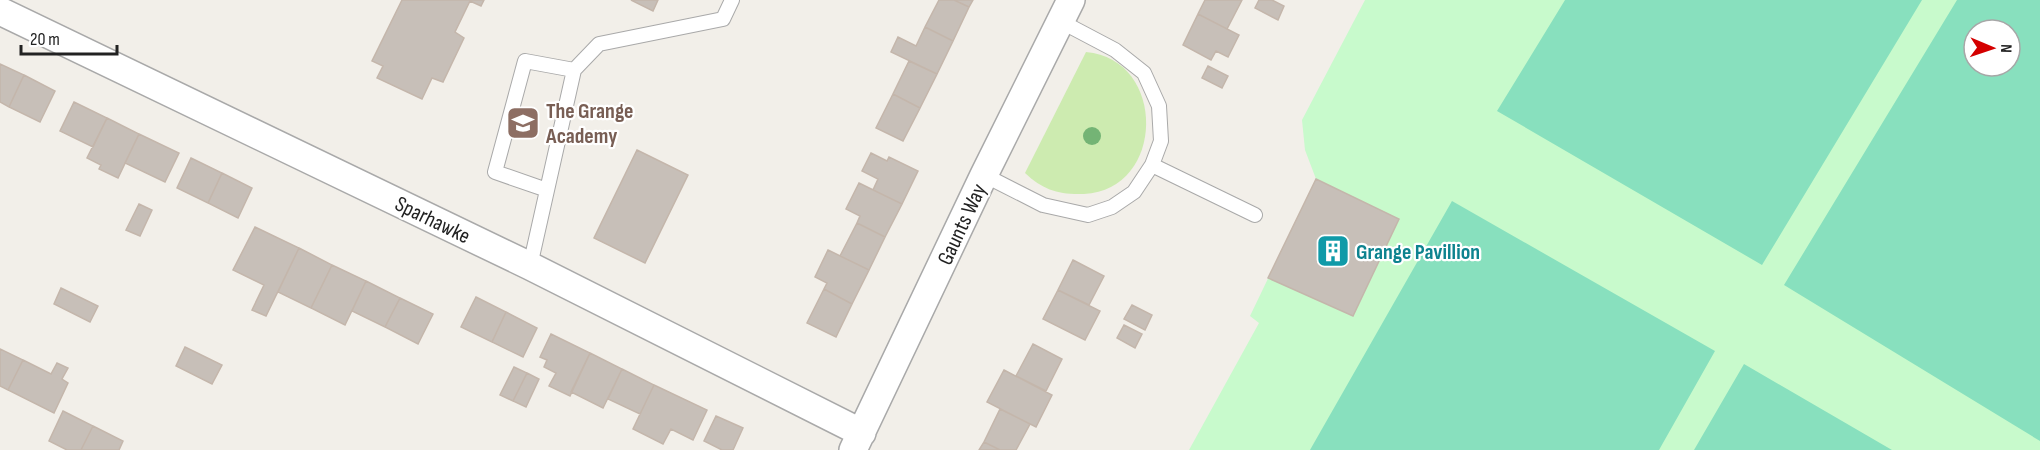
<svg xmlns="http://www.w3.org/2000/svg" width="2040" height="450" viewBox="0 0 2040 450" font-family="'Sofia Sans Condensed',sans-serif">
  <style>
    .grass { fill: #cdebb0 }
    .park { fill: #c8facc; fill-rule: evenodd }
    .pitch { fill: #88e0be; fill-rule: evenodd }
    .building { fill: #c7bfb8; stroke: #c4b6ab; stroke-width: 1.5 }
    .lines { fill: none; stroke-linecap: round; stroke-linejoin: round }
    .service-casing { stroke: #a9a9a9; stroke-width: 16 }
    .minor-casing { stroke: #a9a9a9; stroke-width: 30 }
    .service { stroke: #fff; stroke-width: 14 }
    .minor { stroke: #fff; stroke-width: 27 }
    .tree { fill: #74b475 }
    .labels { text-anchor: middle; stroke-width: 4.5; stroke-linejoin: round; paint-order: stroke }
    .education-label { font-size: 22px; font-weight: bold; fill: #785e54; stroke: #fff; text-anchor: start }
    .street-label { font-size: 22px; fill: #222; stroke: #fff }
    .culture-label { font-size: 22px; font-weight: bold; fill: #0d838f; stroke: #fff; text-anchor: start }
  </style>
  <rect width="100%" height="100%" fill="#f2efe9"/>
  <path class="grass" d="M1086 52C1167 59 1166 190 1084 194 1059 195 1043 190 1025 173Z"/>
  <path class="park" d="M1365 0H2040V450H1189L1259 323 1250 316 1316 179 1305 150 1302 120ZM1974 30H2010V66H1974Z"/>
  <path class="pitch" d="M1565 0H1922L1762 265 1497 111Z
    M1957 0H2040V441L1784 285ZM1974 30H2010V66H1974Z
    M1452 201 1715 351 1659 450H1310Z
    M1744 364 1892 450H1694Z"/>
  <path class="building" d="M402 0H484L481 6 470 1 455 32 464 38 443 82 432 78 422 99 377 78 383 66 372 61Z
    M631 0H658L653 11Z
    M939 0H954L969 7 953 41 925 27Z
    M954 0H973L969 7Z
    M1205 0H1242L1227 29 1198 14Z
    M1259 0H1272L1284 6 1278 20 1255 8Z
    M1198 14 1239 35 1228 57 1216 51 1211 60 1183 45Z
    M925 27 953 41 937 74 891 52 898 37 916 46Z
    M909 61 937 74 920 108 893 94Z
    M0 64 24 75 9 107 0 102Z
    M1208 66 1228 76 1222 88 1202 78Z
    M24 75 55 91 40 122 9 107Z
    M893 94 920 108 903 141 876 128Z
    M74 102 107 118 93 147 60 131Z
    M107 118 139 134 118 178 99 169 101 165 87 158Z
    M139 134 179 153 165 182 125 163Z
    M637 150 688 175 645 263 594 238Z
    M871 153 887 161 889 157 918 171 902 204 873 190 878 179 862 171Z
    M191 158 222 173 208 203 177 188Z
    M222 173 252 188 238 218 208 203Z
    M1316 179 1399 219 1353 316 1268 278Z
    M859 183 902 204 885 237 857 223 860 216 846 209Z
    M139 204 152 210 140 236 126 230Z
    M857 223 885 237 869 270 840 256Z
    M255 227 299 248 266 316 252 310 264 285 233 270Z
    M299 248 332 265 311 308 278 292Z
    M828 250 869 270 852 304 824 289 827 283 815 277Z
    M1073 260 1104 276 1089 305 1058 290Z
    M332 265 366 281 345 325 311 308Z
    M366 281 400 298 385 327 352 311Z
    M61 288 98 306 90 322 54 304Z
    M824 289 852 304 836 337 807 323Z
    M1058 290 1100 311 1085 340 1043 319Z
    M476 297 506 312 492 342 461 327Z
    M400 298 433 314 418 344 385 327Z
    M1132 305 1152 315 1145 330 1124 319Z
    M506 312 537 328 523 357 492 342Z
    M1124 325 1142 334 1135 348 1117 338Z
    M551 334 590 353 570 396 549 386 556 373 544 367 547 360 540 357Z
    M1033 344 1062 359 1046 391 1016 376Z
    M185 347 222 365 212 384 176 366Z
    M0 349 23 360 8 390 0 386Z
    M590 353 622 369 603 408 571 392Z
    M23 360 51 374 57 363 68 368 62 379 68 383 54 413 8 390Z
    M514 367 527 373 513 401 500 395Z
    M622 369 654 385 640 414 608 399Z
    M1004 370 1052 395 1036 427 987 402Z
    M527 373 539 379 526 407 513 401Z
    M654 385 707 410 693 440 671 429 663 444 633 429Z
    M1000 409 1030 424 1016 450H1000L984 442Z
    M63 411 93 426 81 450H67L49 441Z
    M716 416 743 428 733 450H722L704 441Z
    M93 426 123 441 119 450H81Z
    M984 442 1000 450H979Z"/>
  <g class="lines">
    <g class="service-casing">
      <path id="service" d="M574 70 599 44 723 19 732 0
        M1152 165 1255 215
        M984 175 1043 205 1088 215 1112 207 1134 192 1152 165 1161 141 1159 106 1144 73 1115 50 1060 21
        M530 266 574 70 525 61 495 172 547 190"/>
    </g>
    <g class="minor-casing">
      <path id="minor" d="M0 11 530 266 862 433
        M853 450 984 175 1071 0"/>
    </g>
    <use href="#service" class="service"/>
    <use href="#minor" class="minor"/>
  </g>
  <circle class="tree" cx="1092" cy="136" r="9"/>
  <defs>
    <g id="school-square" transform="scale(1.725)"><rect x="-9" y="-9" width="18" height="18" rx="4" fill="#8d6e63" stroke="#fff"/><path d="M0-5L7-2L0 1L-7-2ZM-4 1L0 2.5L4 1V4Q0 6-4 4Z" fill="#fff"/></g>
    <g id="building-square" transform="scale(1.725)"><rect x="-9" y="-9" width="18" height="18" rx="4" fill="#0f9aa8" stroke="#fff"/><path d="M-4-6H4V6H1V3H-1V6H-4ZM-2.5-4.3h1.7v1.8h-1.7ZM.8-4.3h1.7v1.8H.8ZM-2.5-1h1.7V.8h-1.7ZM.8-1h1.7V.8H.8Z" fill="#fff"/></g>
  </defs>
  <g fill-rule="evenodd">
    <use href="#school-square" x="523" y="123"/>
    <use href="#building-square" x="1333" y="251"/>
  </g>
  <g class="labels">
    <g class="education-label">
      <text x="546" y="118">The Grange<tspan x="546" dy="25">Academy</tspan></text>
    </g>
    <g class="street-label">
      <text transform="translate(433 219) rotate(26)" y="8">Sparhawke</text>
      <text transform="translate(961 224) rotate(-65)" y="8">Gaunts Way</text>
    </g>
    <g class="culture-label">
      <text x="1356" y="259">Grange Pavillion</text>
    </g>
  </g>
  <g transform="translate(1992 48) rotate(92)"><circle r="28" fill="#ffffff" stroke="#a7a7a7" stroke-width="1.5"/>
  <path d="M0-4.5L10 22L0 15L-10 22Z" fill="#d40000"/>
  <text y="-9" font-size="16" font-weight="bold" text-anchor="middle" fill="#222222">N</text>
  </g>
  <path d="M21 45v9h96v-9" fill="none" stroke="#222222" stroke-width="3"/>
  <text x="30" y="45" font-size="18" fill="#222222" stroke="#ffffff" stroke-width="4.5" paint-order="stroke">20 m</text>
</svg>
